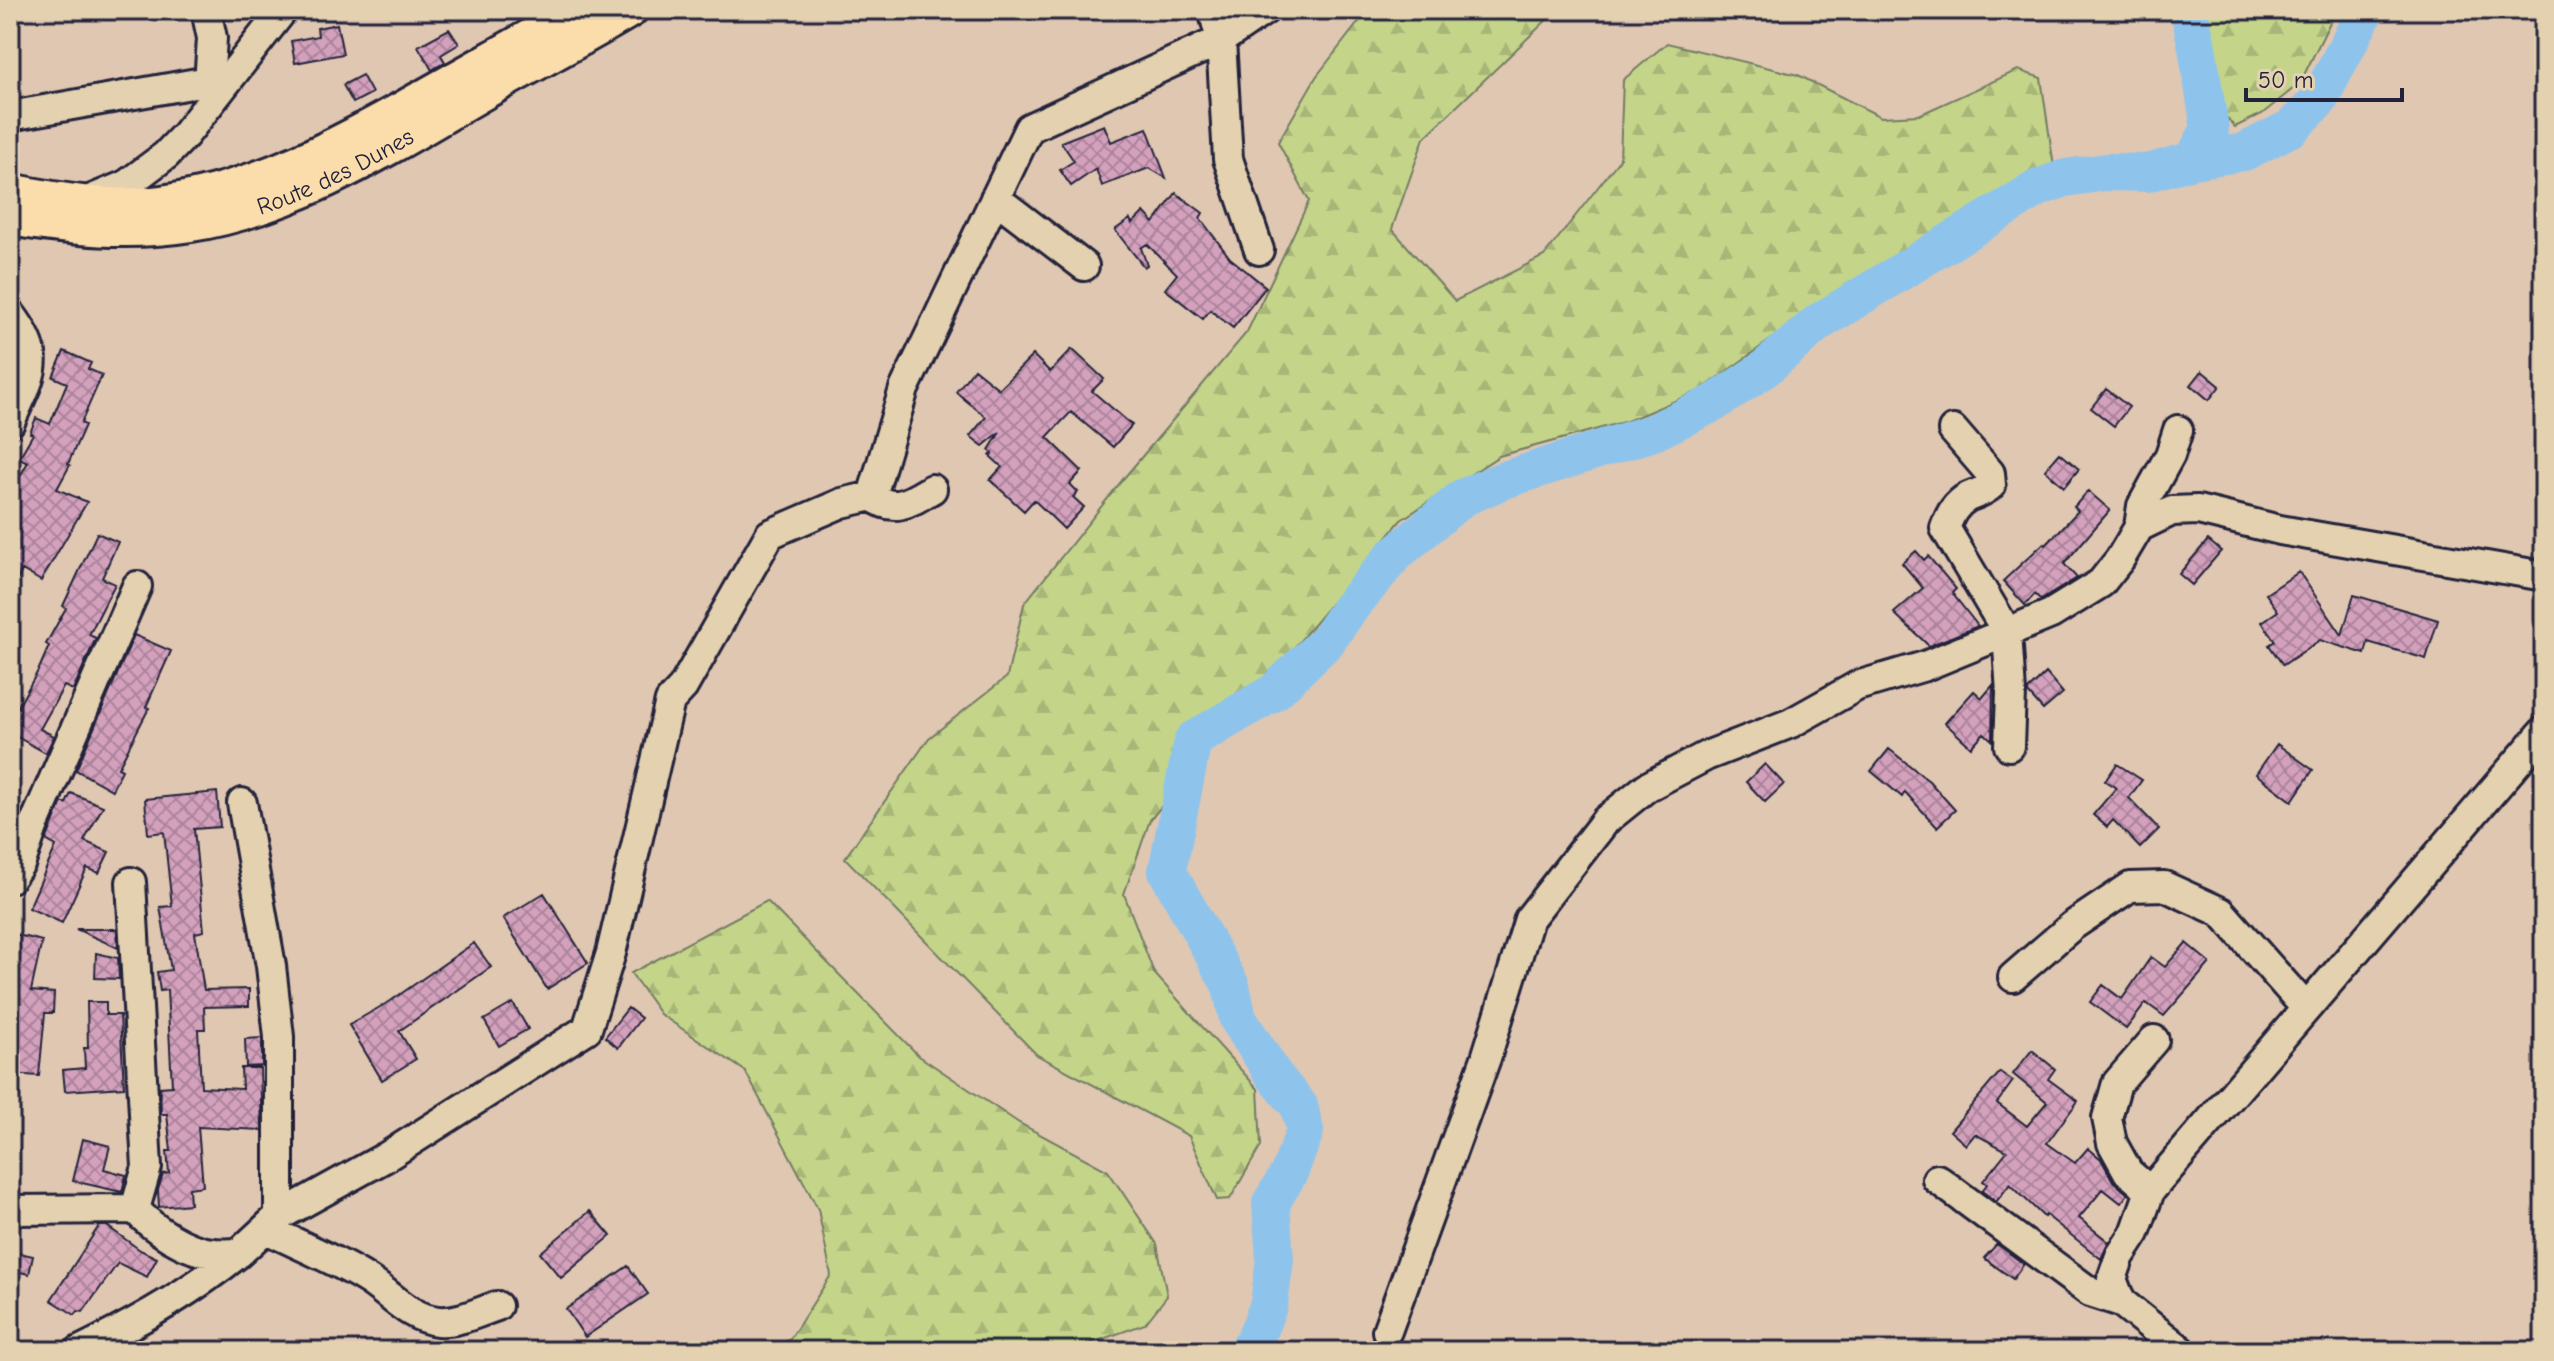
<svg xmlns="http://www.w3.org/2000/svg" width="2554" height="1361" viewBox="0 0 2554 1361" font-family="'Comic Neue',sans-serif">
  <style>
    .forest { fill: url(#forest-firs); stroke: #737c62; stroke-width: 2 }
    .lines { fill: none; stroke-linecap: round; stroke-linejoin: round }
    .river { stroke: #8ec4ec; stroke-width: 38 }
    .building { fill: url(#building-cross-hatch); stroke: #22223b; stroke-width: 2 }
    .minor-casing { stroke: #22223b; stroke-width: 34 }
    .major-casing { stroke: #22223b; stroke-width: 40 }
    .minor { stroke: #e3d1af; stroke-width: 28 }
    .major { stroke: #faddab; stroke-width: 34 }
    .labels { text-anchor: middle; stroke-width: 8; stroke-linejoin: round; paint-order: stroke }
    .street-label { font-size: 24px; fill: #22223b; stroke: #e3d1af }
  </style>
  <defs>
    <pattern id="forest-firs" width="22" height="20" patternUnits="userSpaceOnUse" patternTransform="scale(2)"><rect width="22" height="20" fill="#c4d58a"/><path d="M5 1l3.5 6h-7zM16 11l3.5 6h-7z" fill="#a8b778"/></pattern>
    <pattern id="building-cross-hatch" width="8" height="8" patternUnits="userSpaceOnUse" patternTransform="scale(2)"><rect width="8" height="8" fill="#d4a1bd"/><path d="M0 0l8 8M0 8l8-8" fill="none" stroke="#ac839b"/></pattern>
  </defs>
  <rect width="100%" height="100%" fill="#e0c7b2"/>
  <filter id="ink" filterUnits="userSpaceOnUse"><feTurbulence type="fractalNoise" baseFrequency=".0125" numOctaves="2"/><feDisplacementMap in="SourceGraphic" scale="16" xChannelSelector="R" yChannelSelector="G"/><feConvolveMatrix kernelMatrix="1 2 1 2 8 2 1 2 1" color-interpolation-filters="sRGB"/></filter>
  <g filter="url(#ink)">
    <path class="forest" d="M1368 10H1557L1424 138 1392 229 1455 301 1544 256 1620 159 1623 80 1667 43 1798 75 1881 117 1919 115 2018 70 2041 78 2054 167 1823 302 1701 390 1627 421 1499 456 1401 520 1150 820 1124 894 1154 973 1258 1089 1261 1146 1230 1199 1217 1200 1189 1136 1037 1055 845 858 929 738 1007 677 1024 604 1124 478 1247 332 1309 201 1278 142 1316 77Z
      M2196 10H2336L2300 83 2262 114 2235 127C2205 99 2203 48 2196 10Z
      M767 901 919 1056 1019 1123 1108 1171 1157 1244 1167 1296 1145 1324 1069 1351H769L790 1339 831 1275 818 1209 745 1071 660 1014 631 973Z"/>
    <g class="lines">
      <path class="river" d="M2193 160 2244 152 2291 128 2319 100 2366 10
        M1246 1351 1253 1344 1269 1304 1275 1259 1271 1203 1289 1173 1305 1131 1299 1106 1273 1074 1238 1019 1231 986 1167 871 1193 740 1274 692 1327 641 1349 609 1394 555 1462 498 1501 481 1654 432 1714 403 1763 370 1819 322 2038 188 2065 178 2107 172 2147 173 2193 160 2210 129 2197 47 2189 10"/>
    </g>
    <path class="building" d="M337 24 343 54 295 63 291 41 318 36 317 28Z
      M449 29 459 44 441 55 445 62 432 70 418 46Z
      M362 75 372 93 353 103 343 85Z
      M1104 125 1111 142 1147 128 1166 178 1149 168 1102 186 1096 169 1071 186 1060 170 1074 161 1061 142Z
      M1176 193 1203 213 1200 218 1230 258 1266 287 1233 328 1210 310 1203 319 1165 289 1177 274 1147 244 1141 248 1147 265 1144 267 1115 230 1130 219 1132 224 1144 212 1154 223Z
      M1072 349 1104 379 1092 391 1132 425 1113 447 1071 412 1047 437 1082 471 1070 484 1078 492 1073 497 1084 507 1064 529 1034 500 1024 511 990 480 1002 467 990 456 993 453 989 450 1000 432 983 446 970 436 986 417 956 392 974 369 999 389 1033 355 1050 372Z
      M64 351 91 363 88 369 102 375 81 423 85 425 68 464 70 465 57 489 87 502 41 581 22 570 10 596V494L28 462 19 458 33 434 30 433 36 418 50 424 67 383 53 377Z
      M2202 371 2220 386 2209 400 2191 385Z
      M2106 389 2129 407 2114 426 2091 408Z
      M2060 453 2079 469 2064 487 2045 470Z
      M2088 491 2110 510 2064 564 2077 578 2041 600 2035 594 2025 605 2003 581 2044 543 2046 545 2078 511 2074 507Z
      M97 533 118 542 102 578 115 584 89 635 96 638 73 690 64 686 40 729 54 736 46 753 10 733V721L39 669 49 646 46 644 66 608 63 606Z
      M2208 540 2221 551 2192 585 2179 574Z
      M1916 551 1924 560 1928 556 1956 589 1952 593 1978 626 1929 646 1894 613 1923 588 1902 563Z
      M2299 572 2342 635 2354 595 2438 620 2426 659 2368 642 2365 654 2320 640 2283 665 2269 645 2275 641 2262 622 2278 611 2266 594Z
      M134 635 171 651 146 707 149 708 118 768 122 770 112 790 76 770Z
      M2046 673 2063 693 2043 710 2028 693V690Z
      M1993 685 1992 740 1984 733 1971 747 1945 723 1974 691 1982 698Z
      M2277 744 2313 770 2292 801 2256 774Z
      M1889 749 1929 781 1955 810 1937 827 1905 792 1902 797 1871 771Z
      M1765 764 1784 784 1765 802 1746 782Z
      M2117 764 2142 780 2129 798 2159 829 2140 848 2113 820 2107 827 2093 815 2116 788 2105 781Z
      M217 792 220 827 194 829 204 931 195 933 204 990 249 989V1006L204 1007 205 1029H198L201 1087 242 1089 241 1068H260L262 1130 198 1127 203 1186 189 1188 190 1204 159 1207 158 1190 163 1174 169 1173 167 1151H171L167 1114H161L160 1087 172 1086 167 990 160 991 157 972 171 970 160 907 172 906 164 832 148 834 145 799Z
      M71 793 103 806 84 841 109 852 99 873 87 868 62 923 29 908 56 846 46 840 49 833 62 802 66 804Z
      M544 893 588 963 547 989 503 918Z
      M76 929H117L118 948Z
      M10 933 42 941 31 991 54 993 53 1013H45L39 1076 10 1074 15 1009H10Z
      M474 943 491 967 399 1031 416 1059 382 1080 349 1025 392 1000Z
      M2186 943 2210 963 2164 1016 2146 1003 2126 1029 2090 1002 2103 985 2122 999 2151 957 2165 967Z
      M96 953 118 958 119 979 95 978Z
      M87 1002H106V1015H120L124 1087 65 1091 63 1070 85 1068 84 1048H88Z
      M513 1003 528 1029 499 1046 484 1020Z
      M628 1008 641 1018 618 1048 605 1037Z
      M262 1038V1066L246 1067 245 1039Z
      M2032 1050 2055 1069 2048 1079 2078 1101 2047 1143 2075 1163 2088 1148 2101 1159 2113 1181 2128 1194 2121 1203 2103 1189 2079 1218 2109 1242 2101 1259 2046 1215 2044 1217 2010 1184 1996 1202 1982 1191 1987 1184 1983 1181 2007 1151 1975 1134 1966 1145 1950 1131 2000 1072 2013 1081 1997 1103 2027 1126 2047 1102 2013 1074Z
      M83 1139 110 1146 104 1169 126 1175 122 1192 73 1181Z
      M590 1211 611 1236 561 1278 540 1253Z
      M99 1226H107L140 1250 157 1258 147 1277 118 1263 83 1312 78 1311 75 1315 51 1300Z
      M1997 1244 2024 1264 2013 1279 1984 1258Z
      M10 1251 33 1256 29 1274 10 1270Z
      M628 1266 648 1294 585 1337 566 1309Z"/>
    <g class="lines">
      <g class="minor-casing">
        <path id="minor" d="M206 10 212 38 209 84
          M1213 10 1221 40 1228 159 1259 250
          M10 116 197 83 209 84 220 89
          M995 198 1084 266
          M83 203 126 185 166 155 185 135 283 10
          M10 313C46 360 31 373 10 422
          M1953 430 1990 473 1991 485C1984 492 1977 493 1968 497 1955 504 1950 515 1945 528L2007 632 2011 693 2009 746
          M872 496 904 389 1029 128 1221 40 1265 10
          M872 496C895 514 910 502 932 489
          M2139 527 2142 506 2170 455 2178 430
          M242 803 271 966 279 1037V1216
          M10 878 21 862 33 827 137 586
          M131 882 147 1167 135 1209
          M2013 977 2072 926 2130 887 2164 886 2221 912 2306 1008
          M1937 1179 2090 1292 2121 1302
          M2150 1191 2128 1172 2112 1143 2107 1118 2117 1083 2154 1040
          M10 1210 135 1209C153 1229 186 1251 213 1253 222 1254 231 1253 239 1253L279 1216 386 1157 587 1029 611 953 670 701 683 687 770 534 842 503 872 496
          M266 1229C299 1245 334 1259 365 1278 389 1292 408 1318 438 1321 457 1323 479 1312 497 1306
          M1387 1331 1486 1058 1529 919 1606 820 1647 787 1706 756 1791 723 1857 686 1925 666 2051 614 2101 583 2120 559 2139 527 2172 511 2198 510 2280 530 2544 576
          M79 1351C135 1324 191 1292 239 1253
          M2182 1351 2121 1302 2112 1279 2120 1256 2135 1233 2150 1191 2544 731"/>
      </g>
      <g class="major-casing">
        <g id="major">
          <path d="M10 191C60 201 110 210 161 203 257 190 341 144 424 97 475 68 526 40 577 10"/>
          <path id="s1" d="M10 218C71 228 129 234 191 224 297 207 391 146 482 93 531 65 582 39 630 10"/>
        </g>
      </g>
      <use href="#minor" class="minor"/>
      <use href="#major" class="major"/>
    </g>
  </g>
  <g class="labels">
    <g class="street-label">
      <text dy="8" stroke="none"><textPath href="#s1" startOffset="336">Route des Dunes</textPath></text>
    </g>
  </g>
  <rect width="2554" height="1361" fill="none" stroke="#e3d1af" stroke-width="40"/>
  <rect x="20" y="20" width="2514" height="1321" fill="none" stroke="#22223b" stroke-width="3" filter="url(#ink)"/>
  <path d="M2246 88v12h156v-12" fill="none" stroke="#22223b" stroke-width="4"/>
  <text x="2258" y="88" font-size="24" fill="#22223b" stroke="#e3d1af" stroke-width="6" paint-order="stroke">50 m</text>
</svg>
